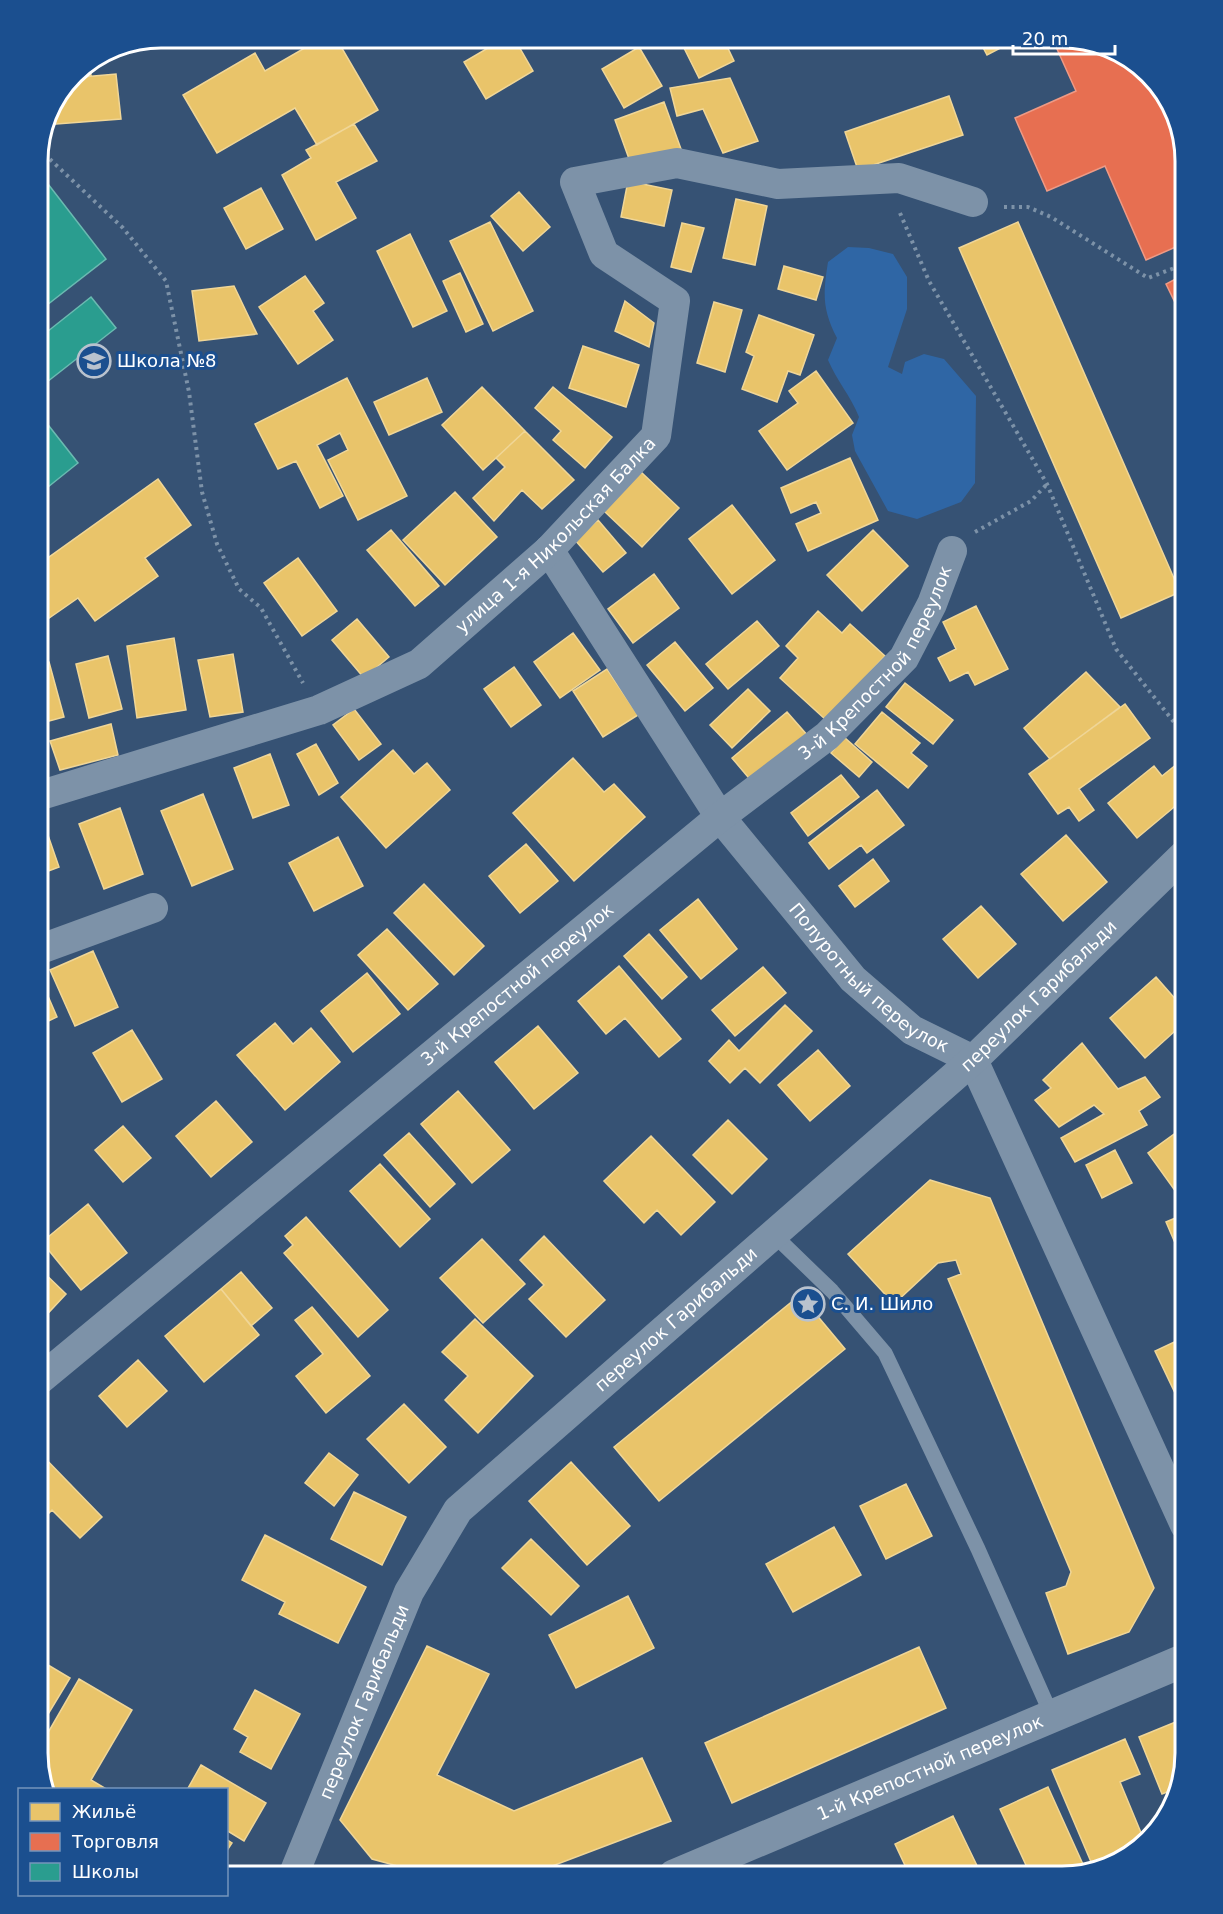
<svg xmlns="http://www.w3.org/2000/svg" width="1223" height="1914" viewBox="0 0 1223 1914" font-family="'DejaVu Sans',sans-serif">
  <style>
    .green { fill: #2f66a5 }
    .homes { fill: #e9c46a; stroke: #f0d697; stroke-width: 1.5 }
    .shops { fill: #e76f51; stroke: #ee9a85; stroke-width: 1.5 }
    .schools { fill: #2a9d8f; stroke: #6abab1; stroke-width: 1.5 }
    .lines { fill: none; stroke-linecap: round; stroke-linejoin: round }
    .path { stroke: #7d92a8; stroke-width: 4; stroke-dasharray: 3 4.5; stroke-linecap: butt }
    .service { stroke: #7d92a8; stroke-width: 15 }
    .minor { stroke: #7d92a8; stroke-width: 30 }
    .tertiary { stroke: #7d92a8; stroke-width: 33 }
    .labels { text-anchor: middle; stroke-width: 6; stroke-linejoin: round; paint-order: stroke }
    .poi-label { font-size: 18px; fill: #fff; stroke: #1b4f8f; text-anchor: start }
    .street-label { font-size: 18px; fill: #fff; stroke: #1b4f8f }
    .rim { fill: none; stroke: #fff; stroke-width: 3 }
  </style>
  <rect width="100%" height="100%" fill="#365274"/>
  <path class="green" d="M848 247 869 248 893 254 907 277V309L888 367 902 374 905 362 924 354 944 359 976 396 975 483 961 502 917 519 888 511 855 451 852 435 859 417C850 395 837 381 828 360L837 338C822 309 823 294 828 262Z"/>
  <path class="homes" d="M322 38H336L378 110 317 145 295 108 217 153 183 95 255 53 265 71Z
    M505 38H514L533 71 486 99 464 62Z
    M679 38H723L734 61 699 78Z
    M978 38H1020L987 55Z
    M639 47 662 86 624 108 602 69Z
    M90 63 91 76 71 78 74 73Z
    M116 74 121 119 44 125 47 113 71 78Z
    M730 78 758 141 723 153 703 109 677 116 670 88Z
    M949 96 963 135 858 170 845 132Z
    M664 102 681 149 632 167 615 120Z
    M354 124 377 161 336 182 356 218 316 240 282 175 311 158 306 150Z
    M628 181 672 190 664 226 621 217Z
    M261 188 283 229 246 249 224 208Z
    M519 192 550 227 523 251 491 216Z
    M736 199 767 206 755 265 723 258Z
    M490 222 533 311 493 331 450 241Z
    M1018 222 1180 592 1121 618 959 248Z
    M682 223 704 228 691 272 671 267Z
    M410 234 447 311 413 327 377 251Z
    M784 266 823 277 816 300 778 289Z
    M460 273 483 324 466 332 443 281Z
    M305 276 324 303 313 311 333 340 298 364 259 307Z
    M234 286 257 334 199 341 192 291Z
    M625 301 654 323 649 347 615 331Z
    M714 302 742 310 725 372 697 363Z
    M759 315 814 335 800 375 788 371 777 402 742 389 754 356 746 352Z
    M583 346 639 365 626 407 569 388Z
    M816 371 853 423 787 470 759 431 798 403 789 391Z
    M347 378 407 496 358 520 328 460 348 450 340 433 317 445 343 496 320 508 296 461 278 469 255 424Z
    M427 378 442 412 389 435 374 402Z
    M482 387 525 431 483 470 442 425Z
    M553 387 612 437 585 468 553 440 561 431 535 408Z
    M525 431 574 480 542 509 522 490 494 521 473 498 505 467 496 458Z
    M850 458 878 520 808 551 796 524 821 513 816 502 791 513 781 488Z
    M641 472 679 508 642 547 604 511Z
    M158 479 191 525 145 558 158 576 95 621 78 598 42 623 38 617V565Z
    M455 492 497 537 445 585 403 540Z
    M732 505 775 560 732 594 689 539Z
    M598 520 626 553 603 572 575 540Z
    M391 530 439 586 415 606 367 550Z
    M873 530 908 566 862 611 827 575Z
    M298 558 337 611 302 636 264 583Z
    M654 574 679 608 633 643 608 609Z
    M976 606 1008 669 975 685 968 672 950 681 938 658 956 649 943 622Z
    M818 611 842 633 850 624 885 656 826 720 780 678 798 658 786 646Z
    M357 619 389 657 364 678 332 640Z
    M757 621 779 646 728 689 706 664Z
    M573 633 600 670 560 698 534 662Z
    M174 638 186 710 137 718 127 646Z
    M675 642 713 688 685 711 647 665Z
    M233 654 243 712 210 717 198 660Z
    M108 656 122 709 89 718 76 664Z
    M49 662 64 717 38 724V664Z
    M514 667 541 705 511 727 484 689Z
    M607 669 638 715 603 737 573 691Z
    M1086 672 1120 707 1050 759 1024 728Z
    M905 683 953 720 933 744 886 707Z
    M748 689 770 711 732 748 710 725Z
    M1125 704 1150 738 1079 789 1094 810 1079 821 1069 807 1058 814 1029 774Z
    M354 709 381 744 359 760 333 725Z
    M787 712 808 736 753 783 732 758Z
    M882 712 920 743 911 753 927 766 908 788 855 744Z
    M111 724 118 755 60 770 50 741Z
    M844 737 872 762 859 777 831 753Z
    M316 744 338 783 319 795 297 754Z
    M393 750 414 774 427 763 450 790 386 848 341 797Z
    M270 754 289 805 253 818 234 768Z
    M573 758 604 792 614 784 645 817 574 881 513 813Z
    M1177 764 1185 774V798L1137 838 1108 803 1154 766 1162 776Z
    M841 775 859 797 808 836 791 813Z
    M877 790 904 825 867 853 861 845 829 869 809 843Z
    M203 794 233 869 192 886 161 811Z
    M120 808 143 874 104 889 79 824Z
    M41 815 59 867 38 875V817Z
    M1066 835 1107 882 1063 921 1021 874Z
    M338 837 363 886 314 911 289 863Z
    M526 844 558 881 520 913 489 876Z
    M873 859 889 881 855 907 839 886Z
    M424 884 484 946 454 975 394 913Z
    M698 899 737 949 701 979 660 930Z
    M981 906 1016 944 978 978 943 939Z
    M387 929 438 984 408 1010 358 955Z
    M649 934 687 977 662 999 624 956Z
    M93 951 118 1007 75 1026 50 970Z
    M619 966 681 1039 659 1057 625 1018 606 1034 578 1001Z
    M763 967 786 993 735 1036 712 1010Z
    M367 973 400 1014 353 1052 321 1011Z
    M1156 977 1185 1010V1022L1145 1058 1110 1018Z
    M41 980 57 1017 38 1026V982Z
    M785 1005 812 1031 760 1083 745 1068 730 1083 709 1061 729 1040 739 1051Z
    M275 1023 293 1044 311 1028 340 1062 285 1110 237 1055Z
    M538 1026 578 1073 534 1109 495 1062Z
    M132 1030 162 1079 122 1102 93 1053Z
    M1082 1043 1118 1089 1145 1077 1160 1097 1139 1111 1147 1125 1075 1162 1061 1138 1104 1114 1094 1105 1059 1127 1035 1100 1051 1088 1043 1080Z
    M818 1050 850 1086 810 1121 778 1085Z
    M458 1091 510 1150 472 1183 421 1124Z
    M216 1101 252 1142 211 1177 176 1136Z
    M728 1120 767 1159 732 1194 693 1155Z
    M123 1126 151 1158 123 1182 95 1150Z
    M1184 1127 1185 1186 1176 1192 1148 1153Z
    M409 1133 455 1184 430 1207 384 1155Z
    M651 1136 715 1202 681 1235 657 1210 644 1223 604 1181Z
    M1115 1150 1132 1183 1102 1198 1086 1165Z
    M380 1164 430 1219 400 1247 350 1191Z
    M930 1180 990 1198 1154 1588 1129 1632 1068 1654 1046 1593 1066 1586 1071 1572 948 1279 961 1274 956 1260 938 1263 894 1304 848 1254Z
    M88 1204 127 1253 81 1290 42 1242Z
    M1185 1214V1266L1166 1222Z
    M306 1217 388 1310 358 1337 284 1253 293 1245 285 1236Z
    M544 1236 605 1300 566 1337 529 1299 544 1285 520 1260Z
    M482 1239 525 1284 483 1323 440 1278Z
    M38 1267 66 1294 38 1324Z
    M241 1272 272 1308 251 1326 221 1289Z
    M221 1289 259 1335 204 1382 165 1336Z
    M800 1295 845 1349 659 1501 614 1447Z
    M312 1307 370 1376 326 1413 296 1376 323 1354 295 1320Z
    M475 1319 533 1376 478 1433 445 1400 468 1376 442 1352Z
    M1185 1337V1414L1155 1351Z
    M138 1360 167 1391 127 1427 99 1396Z
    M404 1404 446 1447 409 1483 367 1439Z
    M38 1451 102 1517 80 1538 52 1510 41 1521 38 1517Z
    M329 1453 358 1475 334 1506 305 1483Z
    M571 1462 630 1526 587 1565 529 1501Z
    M906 1484 932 1536 886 1559 860 1506Z
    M354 1492 406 1517 382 1565 331 1539Z
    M834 1527 861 1575 793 1612 766 1564Z
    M265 1535 366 1587 338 1643 279 1614 285 1602 242 1580Z
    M531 1539 579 1586 551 1615 502 1568Z
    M628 1596 654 1648 576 1688 549 1635Z
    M427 1646 489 1674 437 1775 514 1811 642 1758 671 1821 547 1868 423 1873 372 1859 340 1820Z
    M919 1647 946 1708 732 1803 705 1743Z
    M38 1659 70 1678 47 1716 38 1710Z
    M79 1679 132 1710 91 1780 108 1790H46L38 1750Z
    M255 1690 300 1714 271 1769 240 1752 248 1737 234 1729Z
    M1185 1718V1754L1175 1789 1162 1794 1139 1737Z
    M1125 1739 1140 1774 1120 1782 1144 1840 1117 1864 1094 1869 1052 1770Z
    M201 1765 266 1803 244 1841 226 1830V1790H187Z
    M1048 1787 1086 1871 1062 1876H1031L1000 1809Z
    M953 1816 982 1876H910L895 1844Z
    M226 1839 232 1843 226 1852Z
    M1028 1870 1031 1876H1015Z"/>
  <path class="shops" d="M1052 38H1071L1131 58 1150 80 1185 161V243L1146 260 1105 166 1047 191 1015 118 1076 91Z
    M1185 274V323L1166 284Z"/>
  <path class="schools" d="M38 171 106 259 38 312Z
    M91 297 116 328 38 389V339Z
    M38 412 78 463 38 495Z"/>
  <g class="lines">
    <path class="path" d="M39 149 123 228 166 281 189 392 202 492 217 544 239 589 261 608 303 683
      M1004 207H1028L1051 217 1148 278 1185 264
      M900 213 929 281 1047 484 1116 649 1185 736
      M975 532 1031 501 1047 484"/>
    <path class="service" d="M774 1235 832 1291 885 1353 978 1549 1052 1716"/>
    <g class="minor">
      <path id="s1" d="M549 550 720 817 853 979 912 1030 973 1060 1185 1525"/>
      <path id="s2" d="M38 796 319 710 419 664 549 550 656 436 675 301 604 254 575 182 677 163 778 184 899 178 973 202"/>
      <path d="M38 950 153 908"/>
      <path id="s3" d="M38 1381 720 817 827 736 904 658 932 604 952 551"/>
      <path id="s4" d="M293 1876 409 1592 458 1510 973 1060 1185 854"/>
    </g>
    <path class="tertiary" id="s5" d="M674 1876 1185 1660"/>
  </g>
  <defs>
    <g id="school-ring" transform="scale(1.725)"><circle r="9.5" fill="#1b4f8f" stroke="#b9c2ce" stroke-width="1.5"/><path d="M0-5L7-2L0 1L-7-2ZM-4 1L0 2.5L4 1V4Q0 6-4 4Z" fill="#b9c2ce"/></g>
    <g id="sight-ring" transform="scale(1.725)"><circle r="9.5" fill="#1b4f8f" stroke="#b9c2ce" stroke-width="1.5"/><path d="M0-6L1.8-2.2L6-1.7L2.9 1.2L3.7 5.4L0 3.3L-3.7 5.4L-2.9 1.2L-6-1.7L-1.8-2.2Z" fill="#b9c2ce"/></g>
  </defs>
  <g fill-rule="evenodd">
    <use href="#school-ring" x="94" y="361"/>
    <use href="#sight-ring" x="808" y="1304"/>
  </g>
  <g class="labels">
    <g class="poi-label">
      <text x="117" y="367">Школа №8</text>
      <text x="831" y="1310">С. И. Шило</text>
    </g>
    <g class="street-label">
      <text dy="6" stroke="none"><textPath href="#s2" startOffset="592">улица 1-я Никольская Балка</textPath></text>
      <text dy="6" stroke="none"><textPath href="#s3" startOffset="1108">3-й Крепостной переулок</textPath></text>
      <text dy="6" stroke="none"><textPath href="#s1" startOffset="538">Полуротный переулок</textPath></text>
      <text dy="6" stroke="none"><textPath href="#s3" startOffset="622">3-й Крепостной переулок</textPath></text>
      <text dy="6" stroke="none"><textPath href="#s4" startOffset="1178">переулок Гарибальди</textPath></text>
      <text dy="6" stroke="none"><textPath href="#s4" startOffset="692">переулок Гарибальди</textPath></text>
      <text dy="6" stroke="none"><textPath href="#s4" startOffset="188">переулок Гарибальди</textPath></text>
      <text dy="6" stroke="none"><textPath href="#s5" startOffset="278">1-й Крепостной переулок</textPath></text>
    </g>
  </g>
  <path d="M0 0H1223V1914H0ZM161 48H1062A113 113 0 0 1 1175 161V1753A113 113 0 0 1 1062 1866H161A113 113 0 0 1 48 1753V161A113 113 0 0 1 161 48Z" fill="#1b4f8f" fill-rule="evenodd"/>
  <path class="rim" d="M161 48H1062A113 113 0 0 1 1175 161V1753A113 113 0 0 1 1062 1866H161A113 113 0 0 1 48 1753V161A113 113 0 0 1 161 48Z"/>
  <rect x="18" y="1788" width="210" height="108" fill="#1b4f8f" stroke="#7695bc" stroke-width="1.5"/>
  <rect x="30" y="1803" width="30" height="18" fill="#e9c46a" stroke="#7695bc" stroke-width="1.5"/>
  <text x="72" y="1818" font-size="18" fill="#ffffff">Жильё</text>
  <rect x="30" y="1833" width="30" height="18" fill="#e76f51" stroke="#7695bc" stroke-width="1.5"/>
  <text x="72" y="1848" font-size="18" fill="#ffffff">Торговля</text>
  <rect x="30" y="1863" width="30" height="18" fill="#2a9d8f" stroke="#7695bc" stroke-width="1.5"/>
  <text x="72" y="1878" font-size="18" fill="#ffffff">Школы</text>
  <path d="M1013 45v9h102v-9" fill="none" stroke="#ffffff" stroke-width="3"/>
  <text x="1022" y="45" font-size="18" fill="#ffffff" stroke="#1b4f8f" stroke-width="4.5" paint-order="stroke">20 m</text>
</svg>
